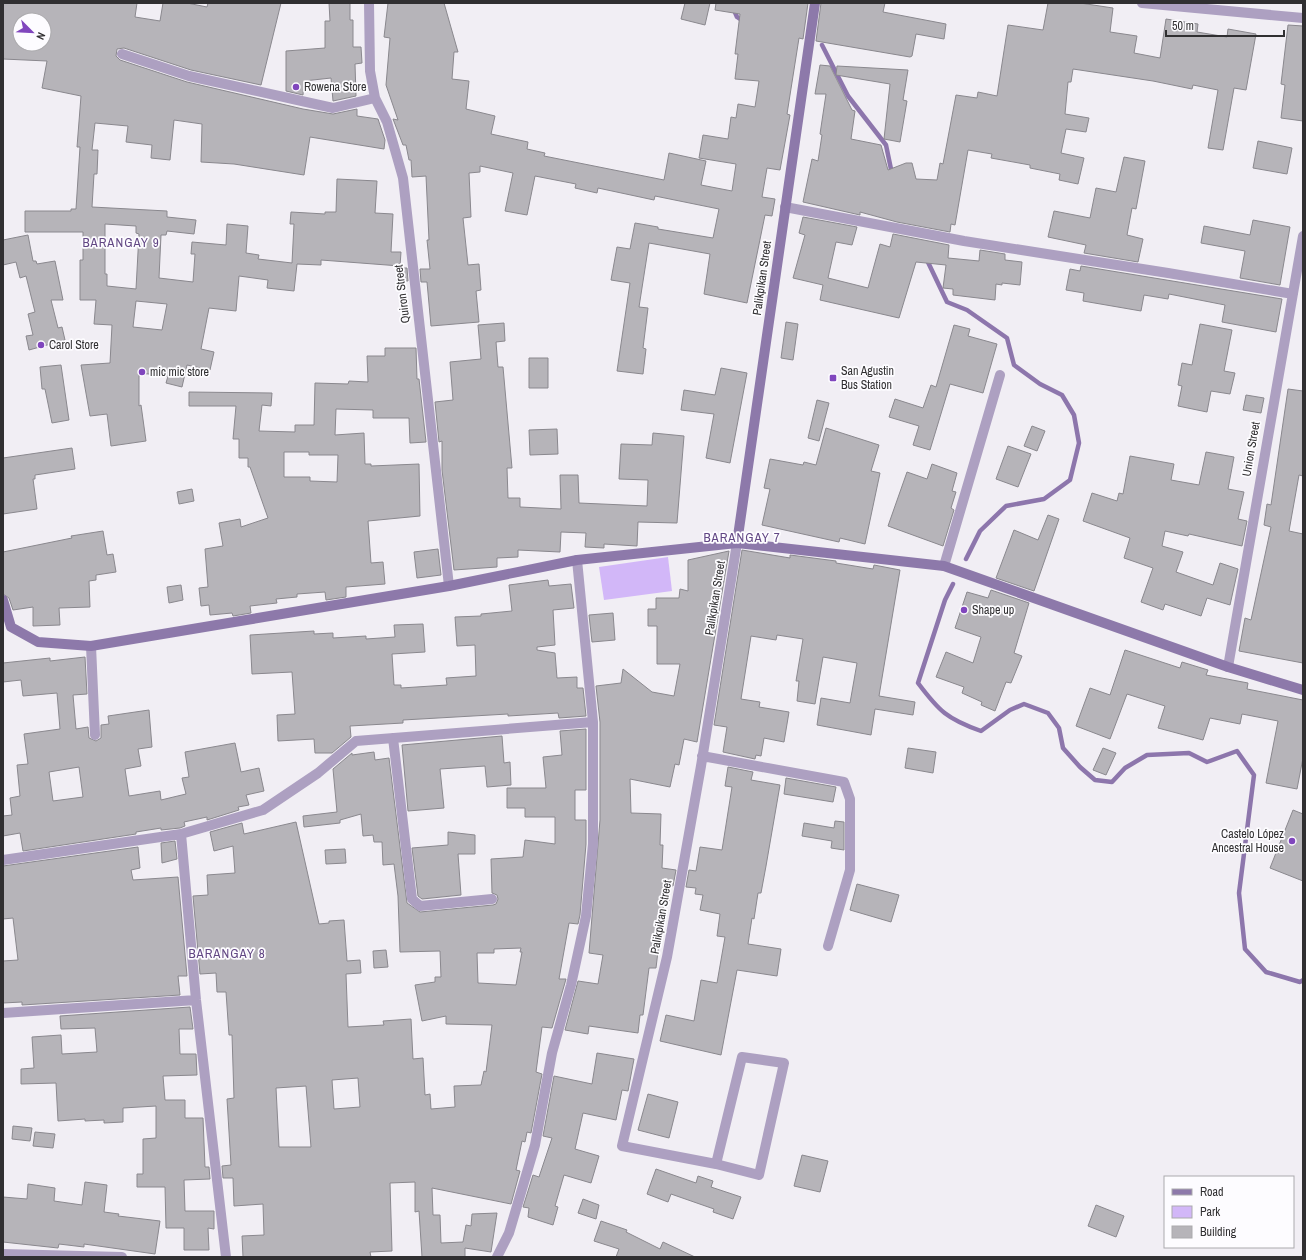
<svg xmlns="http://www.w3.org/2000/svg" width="1306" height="1260" viewBox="0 0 1306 1260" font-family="'Archivo Narrow',sans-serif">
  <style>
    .green { fill: #d2b7f8 }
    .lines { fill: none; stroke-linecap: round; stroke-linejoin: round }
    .stream { stroke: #8d76ac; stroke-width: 4.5 }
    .building { fill: #b6b4b9; stroke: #8a888e; fill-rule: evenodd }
    .street { stroke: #ada0c1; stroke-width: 10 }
    .secondary { stroke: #8d79aa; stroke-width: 10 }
    .poi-dot { fill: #8046bd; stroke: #fdfcff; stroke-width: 1.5 }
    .labels { text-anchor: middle; stroke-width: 3.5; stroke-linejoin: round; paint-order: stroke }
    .poi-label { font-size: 12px; fill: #302f31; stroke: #fdfcff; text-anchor: start }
    .street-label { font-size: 12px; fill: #302f31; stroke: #fdfcff }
    .neighbourhood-label { font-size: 13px; letter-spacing: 1px; fill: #624784; stroke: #fdfcff }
  </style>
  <rect width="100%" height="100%" fill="#f1eef4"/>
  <path class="green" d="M668 557 672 591 604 600 599 567Z"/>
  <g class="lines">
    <path class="stream" d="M731 3 737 17 743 21
      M822 45 848 96 886 145 892 174
      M926 258 947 302 967 310 1007 338 1014 365 1040 384 1062 395 1074 415 1079 443 1070 480 1044 499 1006 506 980 531 966 559
      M953 584 945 600 918 683C939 711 947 719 981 731L1010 710 1024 704 1048 713 1059 728 1063 748 1080 767 1095 780 1112 782 1125 768 1147 755 1189 753 1207 762 1237 751 1254 775 1239 893 1245 949 1266 972 1300 982 1303 980"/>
  </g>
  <path class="building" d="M3 3H137L135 17 160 21 163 3H187L207 7 208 3H281L261 85 191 70 124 48 117 49 116 56 120 60 187 82 303 109 333 114 357 109V116L378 119 385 140 384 149 310 137 304 175 234 164 201 162 202 124 174 120 170 160 151 158 152 145 126 142 128 126 95 123 92 150H98L97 174H94L92 207 167 211V217L196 220 194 234 167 231 166 235H161L159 278 193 282 195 254H191L192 242 226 245 227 224 248 226 246 253 259 255 258 259 292 263 294 224H290L291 212 325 214V212H336L337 179 377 181 375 213 393 214 391 252H401L400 266 321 260V265L297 264 294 291 267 288 268 280 239 276 236 311 209 308 201 349 214 352 210 370 187 365 182 387 166 383 168 376 139 373V406L141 405 146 441 111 446 107 414 90 416 81 365 110 363 112 325 94 324 96 300H80V260H83V232H25V211H71V209H76L80 147H77L81 96 42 88 47 61 3 59ZM20 20H44V44H20ZM105 224 136 226V233L139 234 136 289 107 286V274H105ZM136 301 167 304 162 330 133 327Z
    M329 3H350V20H353V47H361L362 63 355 64 356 96 333 101 331 78 304 81 303 95 286 91V51L325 48V21H330Z
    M388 3H444L458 52H454L452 79 469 81 466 109 495 116 491 134 528 142 527 149 545 153 544 156 664 180 669 153 706 161 701 185 732 191 736 164 699 158 703 135 728 139 731 117 736 118 738 104 755 107 759 81 735 79 738 54H735L740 14 715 10 716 3H808L803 39 799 38 787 114 790 115 780 170 767 168 762 197 775 199 772 216 765 215 747 303 704 294 710 254 649 243 639 307 648 308 643 348 646 349 643 374 617 371 630 283 611 280 617 247 630 249 635 223 658 227V229L713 238 719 209 655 196 654 200 598 188 597 193 575 188 576 184 535 176 527 215 505 211 513 173 480 166V172L469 173 471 217 463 218 468 265 479 264 481 290 476 291 479 322 431 326 427 282H421L420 269H430L427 240H429L426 176 412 177 411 160H409L406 145H403L393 119 398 120 386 85 390 38 384 37Z
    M685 3H710L705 25 681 19Z
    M821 3H885L883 12 946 24 944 39 916 34 912 56 910 57 816 41Z
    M1048 3H1080L1113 8 1110 32 1137 36 1134 53 1160 58 1166 19 1198 24 1197 32 1227 37 1228 29 1256 34 1246 90 1234 88 1223 150 1208 148 1218 90 1193 85 1192 89 1153 81 1073 69 1071 82H1068L1065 114 1089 118 1086 132 1066 129 1061 153 1084 158 1078 184 1059 180 1060 174 1030 168V165L991 158 992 154 968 150 955 225 951 224 950 232 897 222 860 212V215L803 202 812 159 818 161 822 135 820 134 826 94H815L820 65 830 66 852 110 855 111 851 139 881 145 888 170 906 163H912L916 179 937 180 940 163 943 164 956 95 977 98 978 92 997 96 1008 25 1043 30Z
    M1288 25 1303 26V121L1281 118 1285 85 1281 84Z
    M837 66 908 70 903 100 907 101 900 142 884 139 890 84 836 75Z
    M1258 141 1292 148 1287 174 1253 168Z
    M1124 157 1145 161 1136 209 1132 208 1127 235 1143 239 1138 262 1084 253 1086 245 1048 237 1054 211 1090 218 1096 188 1116 192Z
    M803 217 857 227 852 245 836 242 828 278 868 288 880 244 890 247 893 234 949 245 948 258 979 261 980 250 1005 254V260L1022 262 1020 285 1002 283V285L996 284 995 300 953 295V289L943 288 946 265 916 262 899 318 820 300 823 285 793 278 805 235 799 233Z
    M1253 220 1290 227 1280 285 1240 278 1245 251 1201 243 1204 226 1250 235Z
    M28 235 33 261H36L37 264 55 261 63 300H51L58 328 62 327 65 340 29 350 26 336 33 335 28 314 35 312 26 276 20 278 16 262 3 265V240Z
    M1081 266 1282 299 1276 332 1222 322 1225 305 1169 294 1168 299 1144 295 1141 311 1083 301 1084 293 1066 290 1070 269 1080 271Z
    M398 268H407L408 281H397Z
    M786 322 798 324 793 360 781 358Z
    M504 323 505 341 496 342 498 367H503L512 468H507L508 498H520V507L561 509 560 475H578L579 503 647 506 648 480 619 479 621 444 652 445 653 433 684 436 677 523 638 522 637 546 604 544V548L585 547 586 533 561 532 560 552 518 550V557L497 558V567L454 570 442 470V441L439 442 435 402 453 400 450 362 481 359 478 325Z
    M1200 324 1232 330 1224 371 1235 373 1230 394 1211 391 1207 412 1178 406 1182 386 1178 385 1182 363 1192 365Z
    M954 325 970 329 968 336 997 344 983 393 950 384 930 450 913 445 919 426 889 417 895 399 923 408 931 385 936 387Z
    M385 348H416L417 379H419L426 442 410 443 409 418H373V410L336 409 335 435 364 433 365 464H371V466L419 464 420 516 368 521 371 563 383 562 385 584 346 587V597L326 600 325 592 297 594V597L276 599 277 603 250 606 251 613 233 616 232 613 210 615 209 605 201 606 199 588 208 587 205 549 223 546 219 523 240 519 241 527 268 518 250 467H248V458H239V439H233L236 406H189V392L272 393 271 406 262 405 259 431 295 432V425H314L315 383 348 384 349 381 368 382 367 356H385ZM284 452H309V455H338L337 482 310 481V477H284Z
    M529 358H548V388H529Z
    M61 365 69 420 52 423 45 389H42L40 367Z
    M721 368 747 373 730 463 706 458 714 414 681 410 684 390 715 395Z
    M1288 389 1303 391V476L1299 475 1289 531 1303 534V663L1239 651 1245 618 1251 620 1271 527 1264 525 1267 504 1271 505Z
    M1246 395 1264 398 1261 413 1243 410Z
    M817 400 829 403 819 441 808 438Z
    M1032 426 1045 431 1037 451 1024 446Z
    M826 428 879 445 871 471 880 473 865 544 840 538 839 542 762 525 770 489 764 488 770 459 803 465 804 462 816 465Z
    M557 429 558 454 530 455 529 430Z
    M1008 446 1031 454 1018 487 996 479Z
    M72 448 75 469 35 475V479H33L37 509 3 514V458Z
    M1206 452 1234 457 1228 489 1244 492 1238 519 1247 521 1242 546 1189 534 1188 536 1165 531 1162 546 1183 552 1176 572 1213 585 1220 563 1238 569 1230 605 1207 598 1201 616 1165 604 1163 610 1141 602 1153 568 1124 558 1130 538 1083 521 1092 493 1117 501 1119 493 1123 494 1130 456 1174 464 1171 480 1199 485Z
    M932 464 957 473 952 491 956 492 951 508 954 510 943 546 888 526 907 472 927 479Z
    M192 489 194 501 179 504 177 492Z
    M1048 515 1059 519 1034 591 996 578 1014 530 1038 540Z
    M103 531 107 555 113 554 116 572 96 575V580L89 581 90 607 59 608 60 625 33 626V607L13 610 9 598 3 594V552L72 538 71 536Z
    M438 549 441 575 417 578 414 552Z
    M742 550 790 558V555L836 561V563L873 569 874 565 900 570 879 696 915 702 913 715 875 709 871 735 817 725 821 698 850 703 857 663 823 657 815 704 797 701 799 681H796L803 639 777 635 776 640 751 636 741 699 760 702 759 707 789 712 784 742 764 738 761 756 756 755 755 759 723 752 727 727 714 725Z
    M729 551 697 742 684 739 679 765 675 764 670 787 630 779 631 813 661 814 660 845H663L662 868 676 870 673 886H670L669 901H664L656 968H649L643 1015H640L638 1033 589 1026 588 1034 565 1030 578 981 598 984 603 955 589 953 600 820V722L596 686 621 683 623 669 652 692 674 696 680 664H657V626H648V609H656V598H679L680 589 688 591V560Z
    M548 580 549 586 571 584 574 608 553 610 555 645 537 647V650L555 653 557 678 577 677V688H583L586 716 559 718 558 713 508 716V714L403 720V723L350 726 351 737 332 753H315L314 739 278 741 277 715 295 714 292 672 252 674 250 635 314 631V634L333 633V638L366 636V639L395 637 394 625 423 624 425 652 392 654 394 685H401V688L447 685 446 678 476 676 475 645 457 646 455 617 481 616V614L512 611 509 585Z
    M181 585 183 600 169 603 167 587Z
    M991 590 1029 603 1014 653 1022 656 1011 683 1006 682 995 711 981 705 982 702 962 693 964 687 936 677 946 652 973 663 981 637 955 628 967 592 988 598Z
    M613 613 615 640 592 642 589 615Z
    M1125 650 1180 668 1182 662 1208 670 1206 675 1248 683 1247 689 1303 700V758L1297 789 1266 783 1278 721 1242 714 1240 724 1210 718 1203 740 1158 728 1165 706 1127 694 1110 739 1076 726 1090 688 1110 695Z
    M85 657 87 694 73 695 76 729 88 727 89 738 96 741 101 738V725L109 724 108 716 149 710 152 747 138 749 141 766 125 769 129 796 160 791 161 800 186 794 182 778 189 777 185 752 235 743 241 772 259 768 264 791 246 795 249 805 238 807 239 810 207 820V817L184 822 185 826 180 828 161 830V828L136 832V834L23 851 20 833 3 836V816L12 815 10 798 20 796 17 765 28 764 24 734 60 729 57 693 23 696 21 680 3 682V663L50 658V661ZM79 767 83 797 53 801 49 772Z
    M586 729V790H575V820H586V844L580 915 578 924 569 923 559 979H566L552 1028 542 1027 536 1072 542 1074 531 1133 527 1132 525 1142 522 1141 516 1170 520 1171 511 1204 432 1188 433 1215H440L441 1243 463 1242 466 1225 471 1226 472 1214 497 1213 491 1252 465 1248V1257H422L419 1211 415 1212V1182L390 1183 392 1251 370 1252 371 1257H243L242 1236 264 1235 263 1204 234 1206 233 1178H223L222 1166 231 1165 227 1099 234 1098 232 1035H229L226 992H217L216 973 200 974 193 896 208 895 207 875 235 873 233 846 214 851 210 832 242 823 244 834 296 822 319 924 329 923V921L344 920 347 961 360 960 361 973 346 974 348 1027 384 1025 383 1021 411 1019 413 1059 423 1058 425 1095 430 1094 431 1109 455 1107 454 1086 481 1085 484 1071 486 1072 492 1025 446 1024V1016L422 1021 415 985 435 982V977H441L440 951 400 952 398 896 394 864 383 865 382 842H374L373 835 363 836 361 814 340 820V823L304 827 303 816 337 812 333 769 352 753V755L374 752 375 760 389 758 407 903 420 912 493 905 496 904 498 899 497 895 492 893 491 859 523 857 525 840 555 844V817H525V808H507V788H546L543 757 562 755 560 731ZM521 948 520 952H522L516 985 478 983 477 953H494V949ZM358 1078 360 1107 334 1109 332 1080ZM306 1086 311 1147H279L276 1088Z
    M502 736 504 763 510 762 511 785 487 787 485 766 440 769 444 808 408 811 402 745Z
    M908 748 936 752 933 773 905 768Z
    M1103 748 1116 753 1106 775 1093 770Z
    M728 767 753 772 751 780 780 785 766 866 761 893H758L754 919 752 918 748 944 781 949 777 976 737 970 721 1055 660 1041 666 1015 694 1021 701 980 717 983 725 937 717 936 720 914 700 910 703 895 695 894 696 888 686 887 689 870 696 871 700 847 722 850 732 787 725 786Z
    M786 778 836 787 833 802 784 794Z
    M1293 810 1303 814V881L1270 868Z
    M835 821 844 822V850L831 848 832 841 802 836 804 823 834 828Z
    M448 832 475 835V854H458L461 895 422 899 418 896 412 848 448 845Z
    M175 841 177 859 162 863 161 843Z
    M138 847 140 868 131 870 133 880 178 877 187 976H178L180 995 22 1005V1002L3 1003V961L18 960 13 918 3 919V866Z
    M345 849 346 863 326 864 325 850Z
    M857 884 899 895 891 922 850 910Z
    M386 950 388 967 374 968 373 951Z
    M190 1007 193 1029H179L180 1054H196L197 1075 163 1076 165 1100H185V1118H203L205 1167H209L210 1179 184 1180 185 1211H214V1229L208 1228 209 1250H184V1228H166L165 1187H137V1174H143V1139L156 1138V1106L123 1108V1122L104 1123V1120L85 1121V1119L58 1121 56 1083 21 1084V1069L34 1068 32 1037 61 1035 62 1054 97 1052 95 1028 61 1029 60 1016Z
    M597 1053 634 1059 628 1091 622 1090 616 1120 583 1113 575 1149 599 1156 591 1183 564 1175 555 1206 558 1207 553 1225 528 1217 529 1208 523 1207 533 1175 539 1177 552 1138 543 1136 554 1076 592 1084Z
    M648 1094 678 1102 669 1138 638 1130Z
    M13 1126 32 1128 30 1141 12 1139Z
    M35 1132 55 1134 53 1148 33 1146Z
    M802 1155 828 1161 820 1192 794 1186Z
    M656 1169 696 1183 698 1176 713 1181 711 1187 741 1197 733 1219 713 1212 714 1209 671 1194 668 1202 647 1194Z
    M85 1182 107 1185 104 1212 119 1214 118 1216 160 1221 155 1254 84 1244V1247L59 1244 58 1248 3 1242V1197L27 1199 28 1184 55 1188 54 1201 82 1205Z
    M583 1199 599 1205 596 1219 578 1213Z
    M1096 1205 1124 1216 1116 1237 1088 1226Z
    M601 1221 627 1230 626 1232 660 1249 663 1242 695 1257H616L619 1249 594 1241Z"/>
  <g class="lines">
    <path class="street" d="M369 3 370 71 375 98 387 122 403 178 449 586
      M1142 3 1303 18
      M122 54 189 76 333 108 375 98
      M785 207 964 241 1168 273 1293 294
      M944 566 1000 375
      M91 646 95 735
      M1228 667 1303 236
      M393 738 412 899 420 906 492 899
      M702 756 844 782 850 799V870L828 946
      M181 834 196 1000 226 1257
      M3 860 181 834 263 810 318 773 356 741 593 722 577 560
      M3 1013 196 1000
      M716 1164 742 1057 784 1063 759 1175 716 1164 622 1146 667 957 701 766 737 543
      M3 1254 122 1257
      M497 1257 509 1233 535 1145 552 1053 571 985 586 916 593 844V722"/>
    <path class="secondary" d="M737 543 815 3
      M3 600 11 627 38 642 91 646 449 586 577 560 737 543 944 566 1228 667 1303 690"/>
  </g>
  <g class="poi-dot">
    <circle cx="296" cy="87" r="4"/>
    <circle cx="41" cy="345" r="4"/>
    <circle cx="142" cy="372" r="4"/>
    <rect x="829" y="374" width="8" height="8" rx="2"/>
    <circle cx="964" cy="610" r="4"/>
    <circle cx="1292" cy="841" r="4"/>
  </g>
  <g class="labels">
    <g class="poi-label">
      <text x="304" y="91">Rowena Store</text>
      <text x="49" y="349">Carol Store</text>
      <text x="841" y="375">San Agustin<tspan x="841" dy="14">Bus Station</tspan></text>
      <text x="150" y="376">mic mic store</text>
      <text x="972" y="614">Shape up</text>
      <text x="1284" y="838" text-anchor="end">Castelo López<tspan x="1284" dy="14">Ancestral House</tspan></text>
    </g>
    <g class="street-label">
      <text transform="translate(762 278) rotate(-82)" y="4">Palikpikan Street</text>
      <text transform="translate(402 294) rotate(-97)" y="4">Quiron Street</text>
      <text transform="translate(1251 449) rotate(-80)" y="4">Union Street</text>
      <text transform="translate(715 598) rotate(-81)" y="4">Palikpikan Street</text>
      <text transform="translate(661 917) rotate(-80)" y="4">Palikpikan Street</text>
    </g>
    <g class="neighbourhood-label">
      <text x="121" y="247">BARANGAY 9</text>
      <text x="742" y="542">BARANGAY 7</text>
      <text x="227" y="958">BARANGAY 8</text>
    </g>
  </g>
  <rect width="1306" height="1260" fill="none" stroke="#302f31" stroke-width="8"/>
  <rect x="1164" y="1176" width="130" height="72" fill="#fdfcff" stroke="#abaaad"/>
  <rect x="1172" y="1189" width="20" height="6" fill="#8d79aa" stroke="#abaaad"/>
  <text x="1200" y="1196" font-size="12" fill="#302f31">Road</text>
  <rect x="1172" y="1206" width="20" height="12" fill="#d2b7f8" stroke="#abaaad"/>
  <text x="1200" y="1216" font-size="12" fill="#302f31">Park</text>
  <rect x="1172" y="1226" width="20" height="12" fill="#b6b4b9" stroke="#abaaad"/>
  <text x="1200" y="1236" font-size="12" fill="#302f31">Building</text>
  <g transform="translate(32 32) rotate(114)"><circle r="19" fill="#fdfcff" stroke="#abaaad"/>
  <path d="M0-3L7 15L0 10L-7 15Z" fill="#8046bd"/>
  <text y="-6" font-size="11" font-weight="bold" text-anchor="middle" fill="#302f31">N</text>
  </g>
  <path d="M1166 30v6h118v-6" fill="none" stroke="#302f31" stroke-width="2"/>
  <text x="1172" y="30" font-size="12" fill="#302f31" stroke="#fdfcff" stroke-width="3" paint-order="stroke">50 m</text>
</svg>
